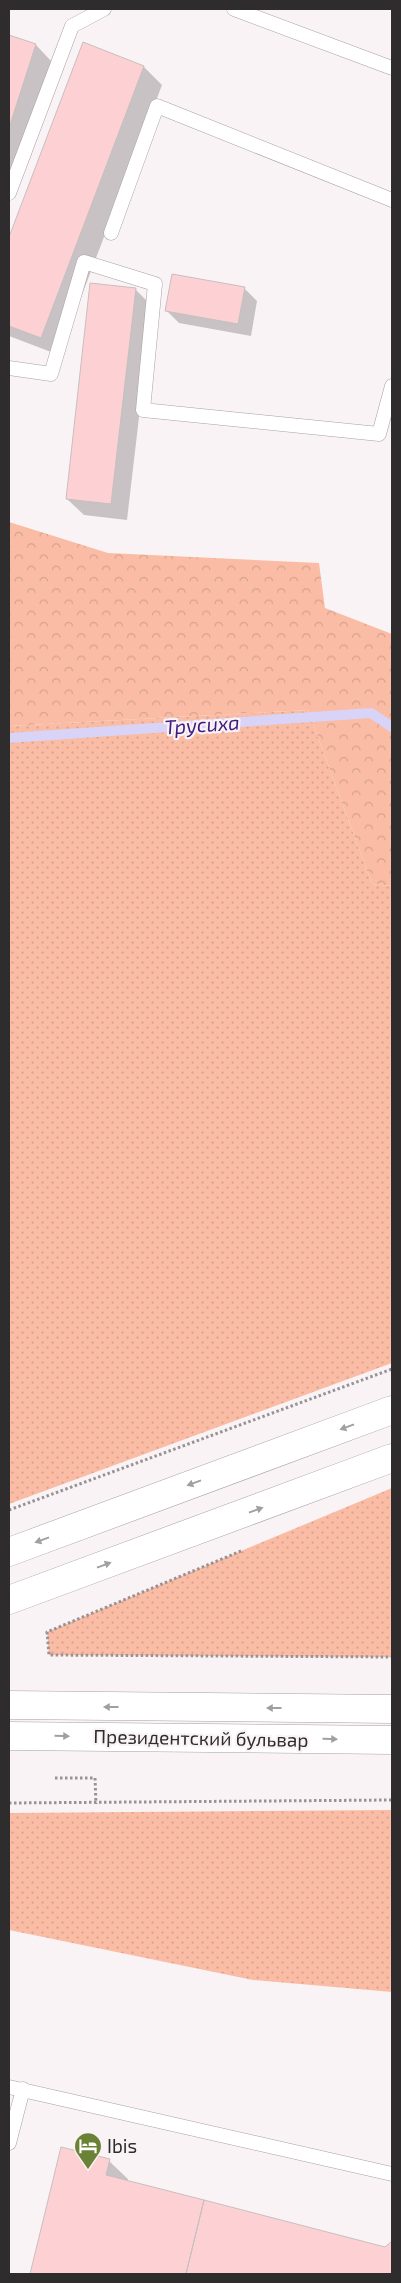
<svg xmlns="http://www.w3.org/2000/svg" width="401" height="2283" viewBox="0 0 401 2283" font-family="'Exo 2',sans-serif">
  <style>
    .grass { fill: url(#grass-dots) }
    .forest { fill: url(#forest-crowns) }
    .shadow { fill: #0003 }
    .lines { fill: none; stroke-linecap: round; stroke-linejoin: round }
    .stream { stroke: #d9d3f7; stroke-width: 10 }
    .building { fill: #fdd1d3; stroke: #c7bfbf }
    .lane-casing { stroke: #a7a1a4; stroke-width: 15 }
    .secondary-casing { stroke: #a7a1a4; stroke-width: 29 }
    .path { stroke: #979294; stroke-width: 3; stroke-dasharray: 2.5 2.5; stroke-linecap: butt }
    .lane { stroke: #fff; stroke-width: 14 }
    .secondary { stroke: #fff; stroke-width: 28 }
    .oneway { fill: #a1a0a0 }
    .labels { text-anchor: middle; stroke-width: 4.5; stroke-linejoin: round; paint-order: stroke }
    .street-label { font-size: 19px; fill: #2f2c2d; stroke: #faf3f6 }
    .poi-label { font-size: 19px; fill: #2f2c2d; stroke: #faf3f6; text-anchor: start }
    .water-label { font-size: 20px; font-style: italic; fill: #3e1b7e; stroke: #faf3f6 }
  </style>
  <defs>
    <pattern id="grass-dots" width="8" height="8" patternUnits="userSpaceOnUse" patternTransform="scale(1.25)"><rect width="8" height="8" fill="#fabca4"/><path d="M2 2h.1M6 6h.1" fill="none" stroke="#d7a28e" stroke-width="1.8" stroke-linecap="round"/></pattern>
    <pattern id="forest-crowns" width="20" height="18" patternUnits="userSpaceOnUse" patternTransform="scale(1.25)"><rect width="20" height="18" fill="#fabca4"/><path d="M2 6a3 3 0 1 1 6 0M12 15a3 3 0 1 1 6 0" fill="none" stroke="#d7a28e"/></pattern>
  </defs>
  <rect width="100%" height="100%" fill="#faf3f6"/>
  <path class="grass" d="M308 710 372 884 392 886V1363L9 1504V726Z
    M392 1488V1657L49 1655 47 1632Z
    M392 1810V1992L253 1980 9 1930V1813Z"/>
  <path class="forest" d="M9 522 108 553 319 563 325 608 392 634V886L372 884 308 710 9 726Z"/>
  <path class="shadow" d="M9 36 36 45 52 62 9 193Z
    M84 44 144 67 162 85 59 355 9 336V241Z
    M244 288 257 301 251 336 179 323 166 310Z
    M135 289 152 306 127 520 84 515 67 499Z
    M62 2149 109 2161 128 2179 127 2182 385 2248 392 2242V2274H31Z"/>
  <g class="lines">
    <path class="stream" d="M9 738 371 713 392 727"/>
  </g>
  <path class="building" d="M9 35 36 44 9 128Z
    M83 42 144 66 41 338 9 326V237Z
    M172 274 245 287 238 324 165 311Z
    M90 283 136 288 111 504 66 499Z
    M61 2147 110 2159 106 2175 204 2200 186 2274H30Z
    M204 2200 385 2247 392 2241V2274H186Z"/>
  <g class="lines">
    <g class="lane-casing">
      <path id="lane" d="M234 9 392 68
        M9 193 72 26 104 9
        M111 233 157 106 392 200
        M9 368 51 374 84 262 155 284 143 410 379 434 392 386
        M9 2087 392 2174
        M9 2143 23 2089"/>
    </g>
    <g class="secondary-casing">
      <path id="secondary" d="M9 1552 392 1410
        M9 1600 392 1458
        M9 1705 392 1709
        M9 1736 392 1740"/>
    </g>
    <path class="path" d="M9 1510 392 1369
      M241 1551 47 1632 49 1655 392 1657
      M55 1778H95L96 1804
      M9 1803 392 1800"/>
    <use href="#lane" class="lane"/>
    <use href="#secondary" class="secondary"/>
  </g>
  <defs><path id="oneway-solid" d="M-6-.8H1V-3.2L6.5 0L1 3.2V.8H-6Z" transform="scale(1.25)"/></defs>
  <g class="oneway">
    <use href="#oneway-solid" transform="translate(347 1427) rotate(160)"/>
    <use href="#oneway-solid" transform="translate(194 1483) rotate(160)"/>
    <use href="#oneway-solid" transform="translate(256 1510) rotate(-20)"/>
    <use href="#oneway-solid" transform="translate(42 1540) rotate(160)"/>
    <use href="#oneway-solid" transform="translate(104 1565) rotate(-20)"/>
    <use href="#oneway-solid" transform="translate(111 1707) rotate(-180)"/>
    <use href="#oneway-solid" transform="translate(274 1708) rotate(-180)"/>
    <use href="#oneway-solid" transform="translate(62 1736) rotate(1)"/>
    <use href="#oneway-solid" transform="translate(330 1739) rotate(1)"/>
  </g>
  <defs>
    <g id="hotel-pin" transform="scale(1.4375)"><path d="M0 17L-7.5 6A9.5 9.5 0 1 1 7.5 6Z" fill="#698235" stroke="#faf3f6"/><path d="M-6-4.5h1.5V1H6V5H4.5V3h-9V5H-6ZM-4 0a1.8 1.8 0 1 1 3.6 0ZM.5 0V-2.5h3Q6-2.5 6 0Z" fill="#fff"/></g>
  </defs>
  <g fill-rule="evenodd">
    <use href="#hotel-pin" x="88" y="2146"/>
  </g>
  <g class="labels">
    <g class="street-label">
      <text transform="translate(201 1738) rotate(1)" y="7">Президентский бульвар</text>
    </g>
    <g class="poi-label">
      <text x="107" y="2153">Ibis</text>
    </g>
    <g class="water-label">
      <text transform="translate(202 725) rotate(-4)" y="7">Трусиха</text>
    </g>
  </g>
  <rect width="401" height="2283" fill="none" stroke="#2f2c2d" stroke-width="20"/>
</svg>
